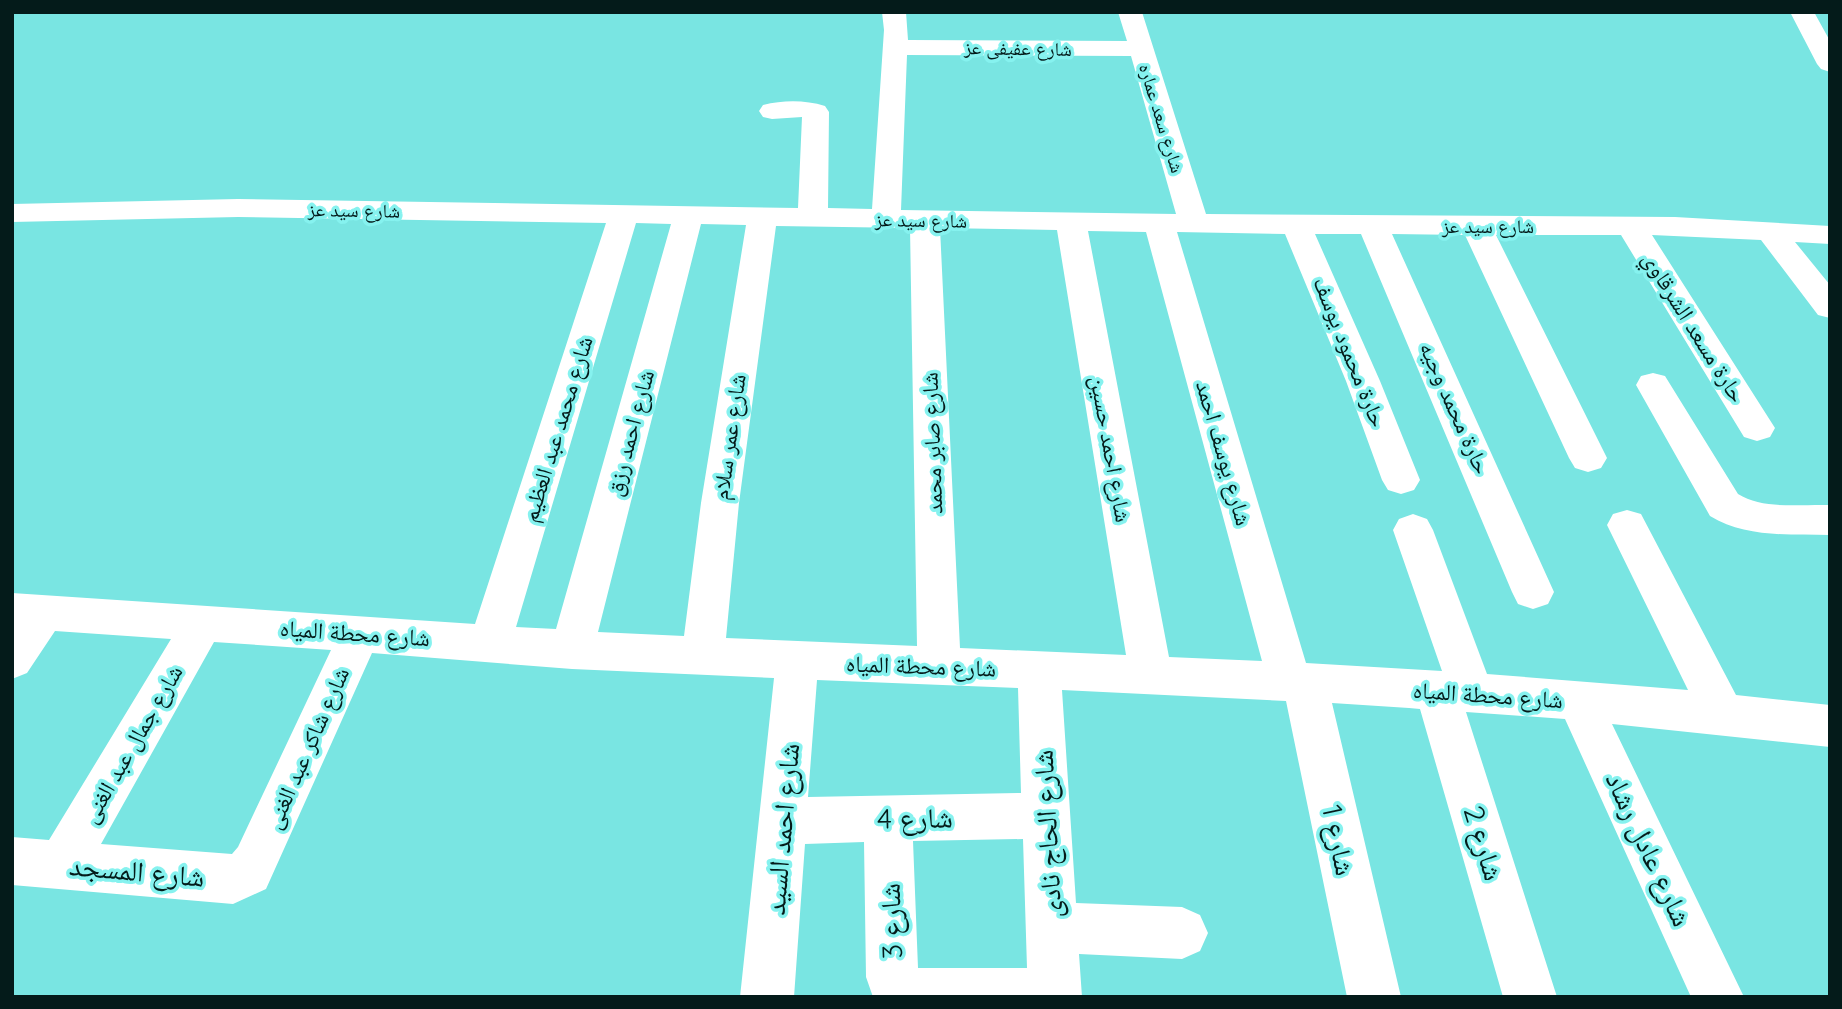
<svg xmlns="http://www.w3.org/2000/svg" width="1842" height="1009" viewBox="0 0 1842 1009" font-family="Quicksand,'Noto Naskh Arabic',sans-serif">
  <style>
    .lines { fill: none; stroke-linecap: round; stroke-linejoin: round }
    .minor { fill: #fff; fill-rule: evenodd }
    .labels { text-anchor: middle; stroke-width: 7; stroke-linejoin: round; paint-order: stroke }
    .far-street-label { font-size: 19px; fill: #041b1a; stroke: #86f2ef }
    .street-label { font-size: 23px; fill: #041b1a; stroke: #86f2ef }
    .near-street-label { font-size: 28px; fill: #041b1a; stroke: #86f2ef }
  </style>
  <rect width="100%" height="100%" fill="#79e5e2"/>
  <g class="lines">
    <path class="minor" d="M882 12H906L908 40 1127 41 1118 12H1142L1206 214 1675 217 1830 226V244L1795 242 1830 285V318L1818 315 1761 240 1652 235 1775 428 1770 437 1757 441 1744 437 1621 235H1496L1607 458 1601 468 1588 472 1575 468 1569 458 1465 235 1392 234 1554 592 1548 604 1533 609 1518 604 1512 592 1361 234H1315L1380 381 1420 480 1414 490 1401 494 1388 490 1382 480 1346 381 1285 234 1177 232 1306 663 1442 671 1393 530 1399 519 1413 514 1427 519 1433 530 1487 674 1688 690 1607 525 1613 514 1627 510 1641 514 1736 695 1830 705V747L1612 724 1744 997H1691L1565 719 1466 712 1557 997H1503L1420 709 1409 708 1332 703 1401 997H1347L1286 701 1062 690 1076 903 1182 907 1200 915 1208 933 1200 951 1182 959 1079 954 1082 997H873L866 977 864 842 805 844 794 997H740L774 678 572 669 372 653 266 889 233 904 12 885V837L49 840 171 639 55 631 27 673 12 679V593L475 624 606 223 238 217 12 222V204L238 199 798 208 802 117 772 119 763 117 759 111 763 105C784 100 805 100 825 106L829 112 828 208 872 209 884 30ZM907 55 1131 56 1176 214 901 210ZM636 223 671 224 556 629 516 627ZM701 224 746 225 701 503 684 636 598 632ZM776 226 910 228 917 646 726 638 739 503ZM940 228 1057 230 1126 655 960 648ZM1088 231 1146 232 1262 661 1169 657ZM214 642 331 650 238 847 232 854 101 844ZM817 680 1018 688 1021 793 808 797ZM1023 839 1027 968H918L913 841Z
      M1790 12H1814L1830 41V72L1821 69 1817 64Z
      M1653 373 1665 376 1738 494C1763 510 1801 504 1830 505V535C1790 534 1746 538 1710 516L1636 385 1641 376Z"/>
  </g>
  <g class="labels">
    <g class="far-street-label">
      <text transform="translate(1018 48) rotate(1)" y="7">شارع عفيفى عز</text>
      <text transform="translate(1162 118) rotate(73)" y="7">شارع سعد عماره</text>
      <text transform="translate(354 210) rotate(1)" y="7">شارع سيد عز</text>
      <text transform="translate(921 220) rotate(1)" y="7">شارع سيد عز</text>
      <text x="1488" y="233">شارع سيد عز</text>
    </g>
    <g class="street-label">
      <text transform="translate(1694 327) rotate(58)" y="8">حارة مسعد الشرقاوي</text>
      <text transform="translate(1350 352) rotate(68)" y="8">حارة محمود يوسف</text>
      <text transform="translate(1455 408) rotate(66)" y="8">حارة محمد وجيه</text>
      <text transform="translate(557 429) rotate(-73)" y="8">شارع محمد عبد العظيم</text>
      <text transform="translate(630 433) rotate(-75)" y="8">شارع احمد رزق</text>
      <text transform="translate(729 437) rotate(-82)" y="8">شارع عمر سلام</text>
      <text transform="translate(932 443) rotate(-92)" y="8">شارع صابر محمد</text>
      <text transform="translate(1111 449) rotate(80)" y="8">شارع احمد حسين</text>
      <text transform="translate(1224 453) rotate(74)" y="8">شارع يوسف احمد</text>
      <text transform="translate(355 633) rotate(4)" y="8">شارع محطة المياه</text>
      <text transform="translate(921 666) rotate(2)" y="8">شارع محطة المياه</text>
      <text transform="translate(1488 695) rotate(4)" y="8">شارع محطة المياه</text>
      <text transform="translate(132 744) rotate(-60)" y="8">شارع جمال عبد الغنى</text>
      <text transform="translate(307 748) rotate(-66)" y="8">شارع شاكر عبد الغنى</text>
    </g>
    <g class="near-street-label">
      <text transform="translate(915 818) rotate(-1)" y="10">شارع 4</text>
      <text transform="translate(782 829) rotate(-85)" y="10">شارع احمد السيد</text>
      <text transform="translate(1047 834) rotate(-93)" y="10">شارع الحاج نادى</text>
      <text transform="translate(1339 840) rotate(78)" y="10">شارع 1</text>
      <text transform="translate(1484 843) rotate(73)" y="10">شارع 2</text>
      <text transform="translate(1649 849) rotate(65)" y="10">شارع عادل رشاد</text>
      <text transform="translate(137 871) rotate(5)" y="10">شارع المسجد</text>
      <text transform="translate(891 921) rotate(-92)" y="10">شارع 3</text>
    </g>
  </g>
  <rect width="1842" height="1009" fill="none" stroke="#041b1a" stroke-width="28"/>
</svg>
